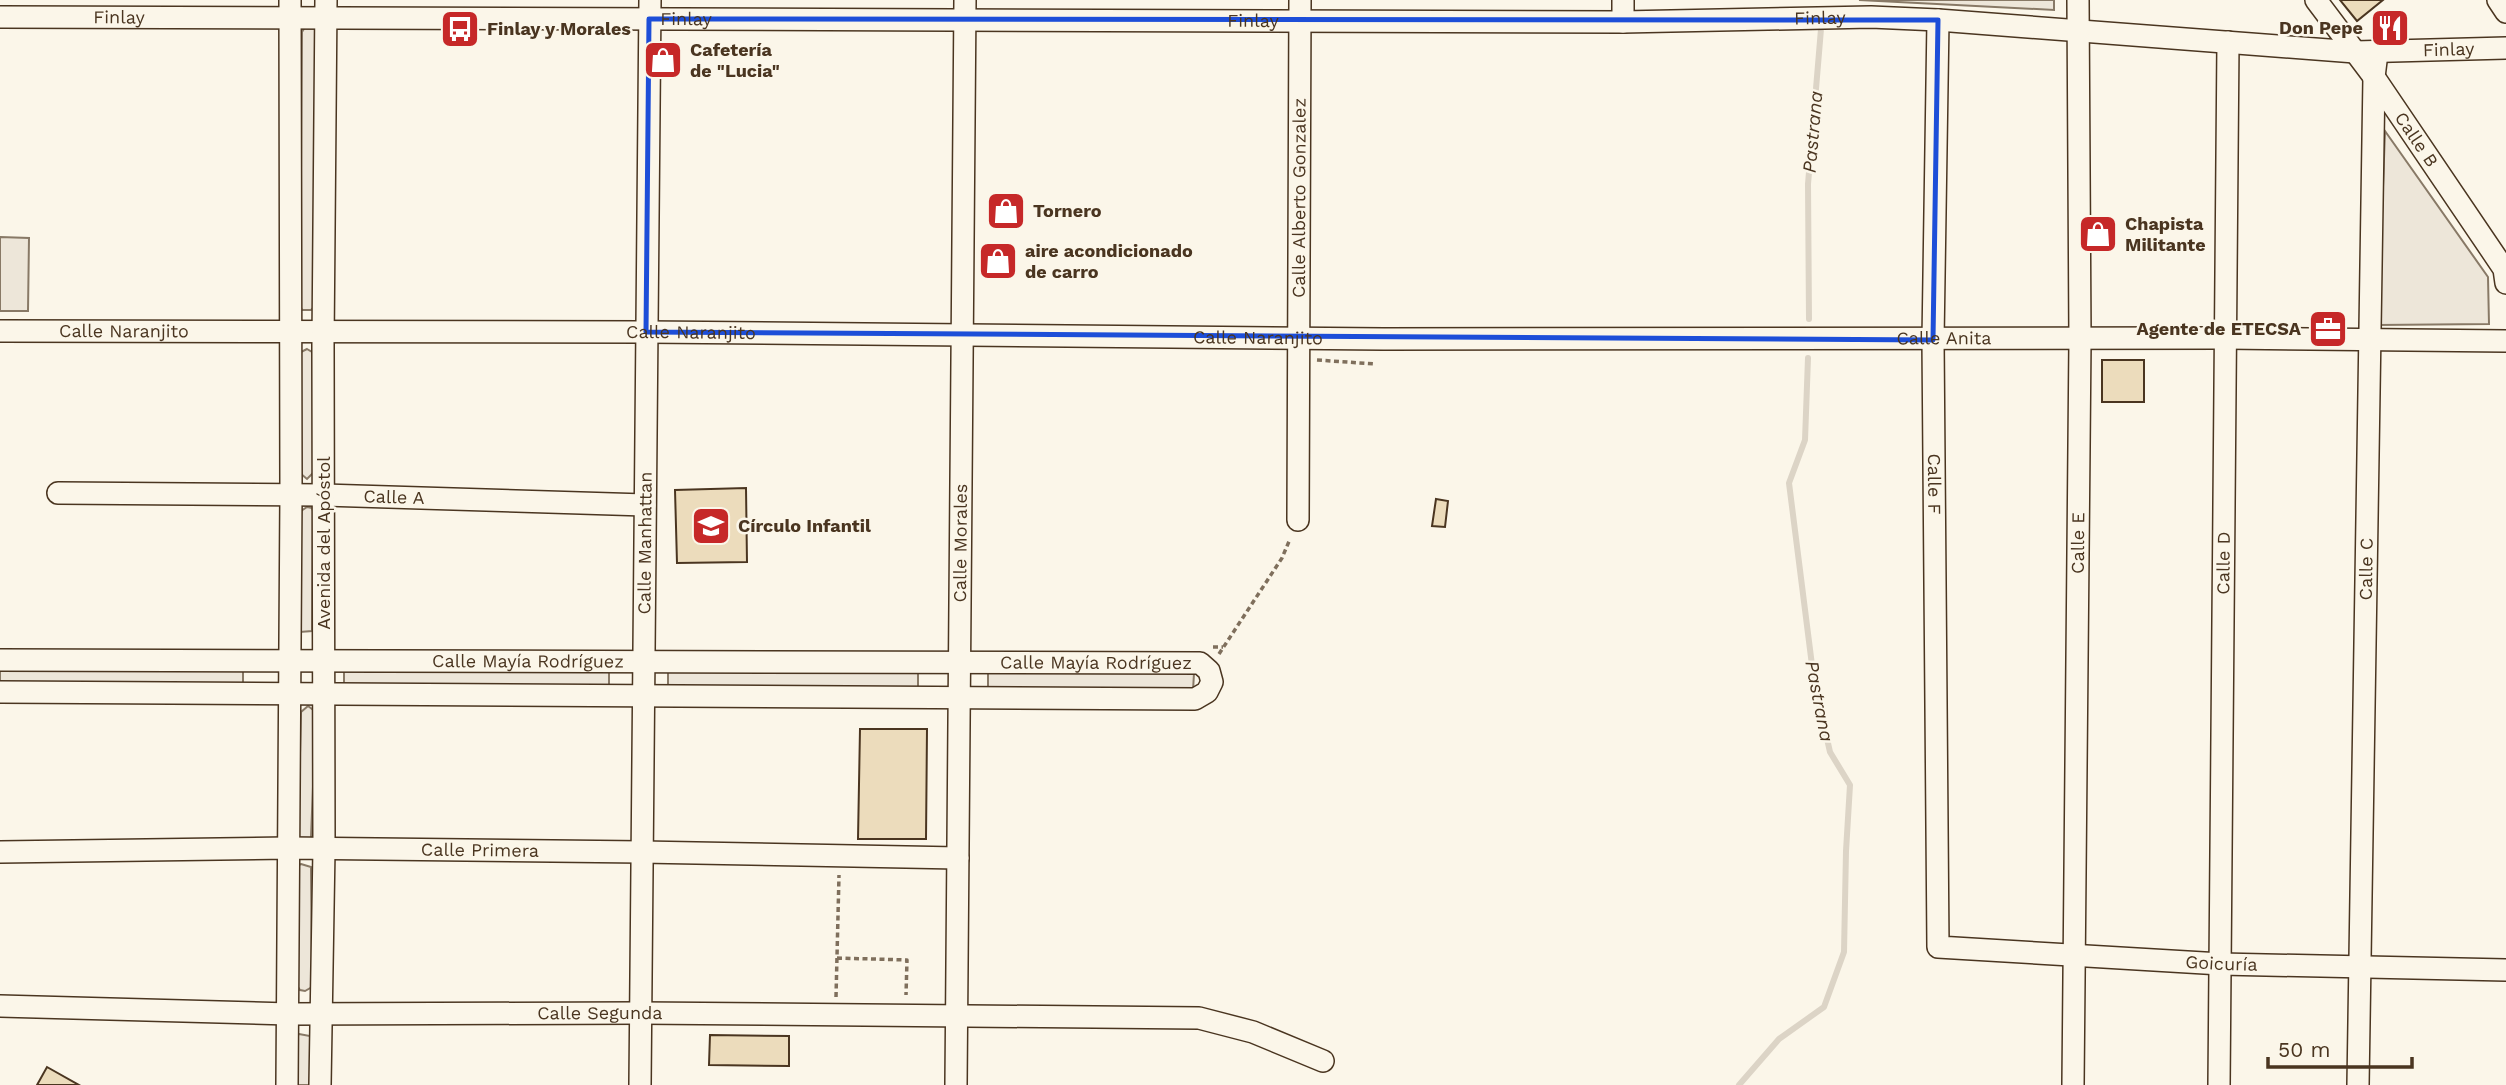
<svg xmlns="http://www.w3.org/2000/svg" width="2506" height="1085" viewBox="0 0 2506 1085" font-family="'Work Sans',sans-serif">
  <style>
    .green { fill: #ede6d9; stroke: #887966; stroke-width: 2 }
    .lines { fill: none; stroke-linecap: round; stroke-linejoin: round }
    .stream { stroke: #dcd4c6; stroke-width: 6 }
    .building { fill: #ecdcbc; stroke: #4a3520; stroke-width: 2 }
    .minor-casing { stroke: #4a3520; stroke-width: 24 }
    .path { stroke: #7f6f5c; stroke-width: 3.5; stroke-dasharray: 5 3.5; stroke-linecap: butt }
    .minor { stroke: #fbf6e9; stroke-width: 21 }
    .marked { fill: none; stroke: #1d4ed8; stroke-width: 5; stroke-linejoin: round }
    .labels { text-anchor: middle; stroke-width: 5; stroke-linejoin: round; paint-order: stroke }
    .street-label { font-size: 18px; fill: #4a3520; stroke: #fbf6e9 }
    .poi-label { font-size: 18px; font-weight: bold; fill: #4a3520; stroke: #fbf6e9; text-anchor: start }
    .water-label { font-size: 19px; font-style: italic; fill: #4a3520; stroke: #fbf6e9 }
  </style>
  <rect width="100%" height="100%" fill="#fbf6e9"/>
  <path class="green" d="M1859 0H2054V10Z
    M305 27H314L317 32 316 305 311 310H302L300 305 302 32Z
    M2385 131 2488 277 2489 324 2378 325Z
    M0 237 29 238 28 311H0Z
    M307 349 312 352 315 358 314 472 307 479 300 473 299 357 301 352Z
    M307 507 312 508 313 511 312 631 300 632 301 511Z
    M0 667 243 669V687L0 685Z
    M344 668 609 672V689L344 686Z
    M668 670 918 672V690L668 687Z
    M988 672 1194 673 1193 691 988 689Z
    M308 706 316 712 311 837 309 842 305 844 298 837 301 712Z
    M301 864 311 867 312 987 305 991 300 990 298 987V866Z
    M299 1034 310 1036 311 1085H297V1036Z"/>
  <g class="lines">
    <path class="stream" d="M1809 319 1808 184 1821 29
      M1739 1085 1779 1039 1824 1007 1844 952 1846 851 1850 785 1830 752 1814 681 1789 483 1805 440 1808 358"/>
  </g>
  <path class="building" d="M2340 0H2383L2357 21Z
    M2102 360H2144V402H2102Z
    M746 488 747 562 677 563 675 490Z
    M1436 499 1448 501 1445 527 1432 526Z
    M860 729H927L926 839H858Z
    M710 1035 789 1036V1066L709 1065Z
    M47 1067 79 1085H37Z"/>
  <g class="lines">
    <g class="minor-casing">
      <g id="minor">
        <path id="s1" d="M2316 0 2374 77 2504 269 2506 283"/>
        <path d="M2498 0 2506 12"/>
        <path id="s2" d="M0 17 1623 22 1871 17 1938 20 2355 52 2506 48"/>
        <path id="s3" d="M1938 20 1933 340 1938 947 2221 964 2506 970"/>
        <path d="M1623 22V0"/>
        <path id="s4" d="M0 331 646 332 1384 339 2226 338 2506 341"/>
        <path id="s5" d="M58 493 324 495 645 505"/>
        <path id="s6" d="M1298 520 1300 0"/>
        <path id="s7" d="M0 660 1200 663 1209 671 1212 682 1207 692 1195 699 0 692"/>
        <path id="s8" d="M0 852 288 848 642 852 958 858"/>
        <path id="s9" d="M0 1006 289 1014 640 1013 1199 1018 1253 1032 1323 1061"/>
        <path d="M287 1085 291 494 290 0"/>
        <path d="M320 1085 324 849 323 344 326 0"/>
        <path id="s10" d="M640 1085 650 0"/>
        <path id="s11" d="M956 1085 965 0"/>
        <path id="s12" d="M2073 1085 2080 340 2078 0"/>
        <path id="s13" d="M2219 1085 2228 42"/>
        <path id="s14" d="M2358 1085 2374 77 2377 53"/>
      </g>
    </g>
    <path class="path" d="M1317 360 1375 364
      M1213 647H1223
      M1219 654 1282 558 1290 539
      M837 958 907 960 906 995
      M836 997 839 875"/>
    <use href="#minor" class="minor"/>
  </g>
  <path class="marked" d="M649 19 1938 20 1933 340 646 332Z"/>
  <defs>
    <g id="restaurant-square" transform="scale(2.0125)"><rect x="-9" y="-9" width="18" height="18" rx="4" fill="#c62828" stroke="#fbf6e9"/><path d="M-5-6h1v4h1v-4h1v4h1v-4h1v5L-1.5 .5V6h-2V.5L-5-1ZM5-6V6H3V1.5H1.5Q1.5-4 5-6Z" fill="#fff"/></g>
    <g id="bus-square" transform="scale(2.0125)"><rect x="-9" y="-9" width="18" height="18" rx="4" fill="#c62828" stroke="#fbf6e9"/><path d="M-5-6H5V4H4V6H2V4H-2V6H-4V4H-5ZM-3.5-4V0h7V-4ZM-3.5 1.2v1.5H-2V1.2ZM2 1.2v1.5H3.5V1.2Z" fill="#fff"/></g>
    <g id="shop-square" transform="scale(2.0125)"><rect x="-9" y="-9" width="18" height="18" rx="4" fill="#c62828" stroke="#fbf6e9"/><path d="M-5-2.5h2.3a2.7 3.5 0 0 1 5.4 0H5L5.5 6h-11ZM-1.5-2.5h3a1.5 2.3 0 0 0-3 0Z" fill="#fff"/></g>
    <g id="office-square" transform="scale(2.0125)"><rect x="-9" y="-9" width="18" height="18" rx="4" fill="#c62828" stroke="#fbf6e9"/><path d="M-6-3h4V-5.5h4V-3h4V5H-6ZM-1-4.5V-3h2v-1.5ZM-6 0V1H6V0Z" fill="#fff"/></g>
    <g id="school-square" transform="scale(2.0125)"><rect x="-9" y="-9" width="18" height="18" rx="4" fill="#c62828" stroke="#fbf6e9"/><path d="M0-5L7-2L0 1L-7-2ZM-4 1L0 2.5L4 1V4Q0 6-4 4Z" fill="#fff"/></g>
  </defs>
  <g fill-rule="evenodd">
    <use href="#restaurant-square" x="2390" y="28"/>
    <use href="#bus-square" x="460" y="29"/>
    <use href="#shop-square" x="663" y="60"/>
    <use href="#shop-square" x="1006" y="211"/>
    <use href="#shop-square" x="2098" y="234"/>
    <use href="#shop-square" x="998" y="261"/>
    <use href="#office-square" x="2328" y="329"/>
    <use href="#school-square" x="711" y="526"/>
  </g>
  <g class="labels">
    <g class="street-label">
      <text dy="6" stroke="none"><textPath href="#s2" startOffset="119">Finlay</textPath></text>
      <text dy="6" stroke="none"><textPath href="#s2" startOffset="1820">Finlay</textPath></text>
      <text dy="6" stroke="none"><textPath href="#s2" startOffset="686">Finlay</textPath></text>
      <text dy="6" stroke="none"><textPath href="#s2" startOffset="1253">Finlay</textPath></text>
      <text dy="6" stroke="none"><textPath href="#s2" startOffset="2450">Finlay</textPath></text>
      <text dy="6" stroke="none"><textPath href="#s1" startOffset="172">Calle B</textPath></text>
      <text dy="6" stroke="none"><textPath href="#s6" startOffset="322">Calle Alberto Gonzalez</textPath></text>
      <text dy="6" stroke="none"><textPath href="#s4" startOffset="124">Calle Naranjito</textPath></text>
      <text dy="6" stroke="none"><textPath href="#s4" startOffset="691">Calle Naranjito</textPath></text>
      <text dy="6" stroke="none"><textPath href="#s4" startOffset="1258">Calle Naranjito</textPath></text>
      <text dy="6" stroke="none"><textPath href="#s4" startOffset="1944">Calle Anita</textPath></text>
      <text dy="6" stroke="none"><textPath href="#s3" startOffset="464">Calle F</textPath></text>
      <text dy="6" stroke="none"><textPath href="#s5" startOffset="336">Calle A</textPath></text>
      <text dy="6" stroke="none"><textPath href="#s12" startOffset="542">Calle E</textPath></text>
      <text transform="translate(324 543) rotate(-90)" y="6">Avenida del Apóstol</text>
      <text dy="6" stroke="none"><textPath href="#s10" startOffset="542">Calle Manhattan</textPath></text>
      <text dy="6" stroke="none"><textPath href="#s11" startOffset="542">Calle Morales</textPath></text>
      <text dy="6" stroke="none"><textPath href="#s13" startOffset="522">Calle D</textPath></text>
      <text dy="6" stroke="none"><textPath href="#s14" startOffset="516">Calle C</textPath></text>
      <text dy="6" stroke="none"><textPath href="#s7" startOffset="528">Calle Mayía Rodríguez</textPath></text>
      <text dy="6" stroke="none"><textPath href="#s7" startOffset="1096">Calle Mayía Rodríguez</textPath></text>
      <text dy="6" stroke="none"><textPath href="#s8" startOffset="480">Calle Primera</textPath></text>
      <text dy="6" stroke="none"><textPath href="#s3" startOffset="1211">Goicuría</textPath></text>
      <text dy="6" stroke="none"><textPath href="#s9" startOffset="600">Calle Segunda</textPath></text>
    </g>
    <g class="poi-label">
      <text x="2363" y="34" text-anchor="end">Don Pepe</text>
      <text x="487" y="35">Finlay y Morales</text>
      <text x="690" y="56">Cafetería<tspan x="690" dy="21">de "Lucia"</tspan></text>
      <text x="1033" y="217">Tornero</text>
      <text x="2125" y="230">Chapista<tspan x="2125" dy="21">Militante</tspan></text>
      <text x="1025" y="257">aire acondicionado<tspan x="1025" dy="21">de carro</tspan></text>
      <text x="2301" y="335" text-anchor="end">Agente de ETECSA</text>
      <text x="738" y="532">Círculo Infantil</text>
    </g>
    <g class="water-label">
      <text transform="translate(1812 132) rotate(-85)" y="7">Pastrana</text>
      <text transform="translate(1820 701) rotate(79)" y="7">Pastrana</text>
    </g>
  </g>
  <path d="M2268 1057v10h144v-10" fill="none" stroke="#4a3520" stroke-width="3.5"/>
  <text x="2278" y="1057" font-size="21" fill="#4a3520" stroke="#fbf6e9" stroke-width="5" paint-order="stroke">50 m</text>
</svg>
